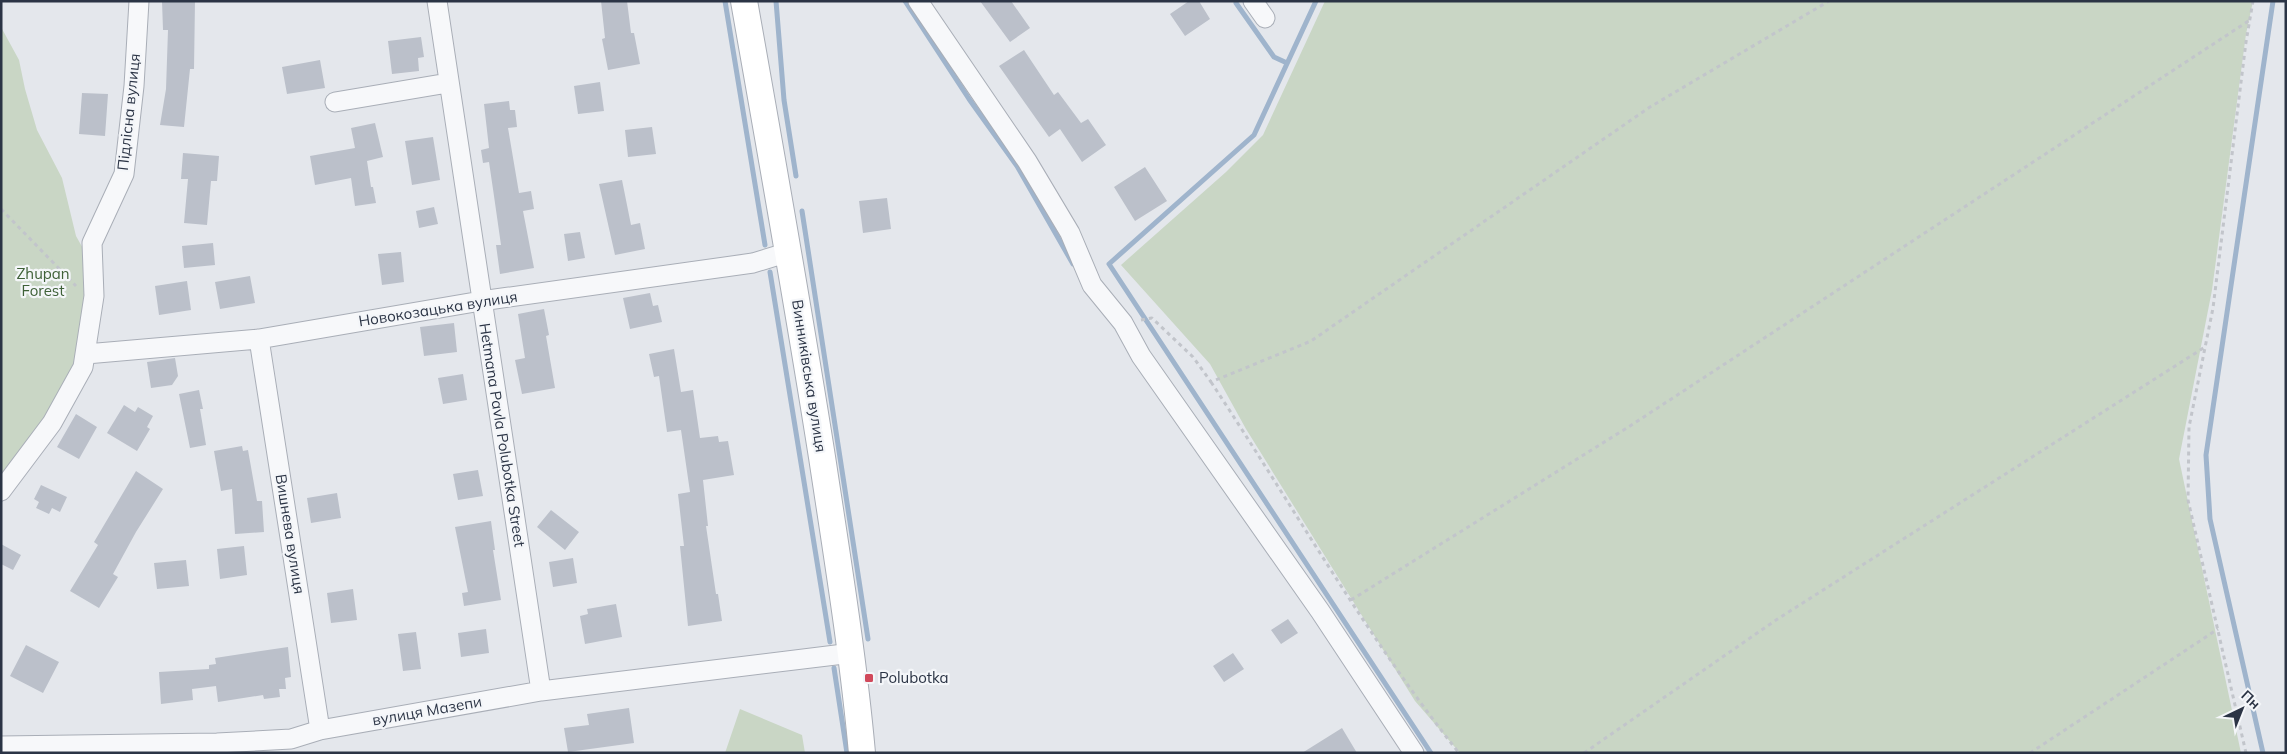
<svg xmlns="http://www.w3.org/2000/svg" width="2287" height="754" viewBox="0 0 2287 754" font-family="Mulish,sans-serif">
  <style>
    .green { fill: #c9d6c5 }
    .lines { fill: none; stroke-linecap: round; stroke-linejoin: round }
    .stream { stroke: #9fb4cc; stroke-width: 5 }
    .building { fill: #bbc0ca }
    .street-casing { stroke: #a9aeb7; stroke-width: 21 }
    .secondary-casing { stroke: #a9aeb7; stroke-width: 28 }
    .path { stroke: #c2c5cb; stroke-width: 3; stroke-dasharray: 4 4; stroke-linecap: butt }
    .street { stroke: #f7f8fa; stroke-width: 19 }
    .secondary { stroke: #fff; stroke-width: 26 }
    .poi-dot { fill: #d1495b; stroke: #f4f6f9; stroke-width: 2 }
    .labels { text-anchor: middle; stroke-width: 4.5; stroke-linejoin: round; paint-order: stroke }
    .street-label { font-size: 15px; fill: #2b3445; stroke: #f4f6f9 }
    .park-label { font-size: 15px; fill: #3f6138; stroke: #f4f6f9 }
    .poi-label { font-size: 15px; fill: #2b3445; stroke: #f4f6f9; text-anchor: start }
  </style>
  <rect width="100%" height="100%" fill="#e4e7ec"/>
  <path class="green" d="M1325 1H2253L2246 34 2212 290 2179 459 2241 753H1460L1415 701 1246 429 1210 364 1121 265 1226 172 1263 135Z
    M1 27 19 60 25 89 37 130 62 178 76 236 85 252 92 279 83 359 49 414 1 481Z
    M740 709 802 735 805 753H725Z"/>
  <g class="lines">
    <path class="stream" d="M725 1 765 245
      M776 1 784 100 796 176
      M905 1 969 99 1017 166 1073 264
      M1316 1 1254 135 1109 264 1431 753
      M1236 3 1274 57 1287 63
      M802 211 868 639
      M770 272 830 642
      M834 668 847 753
      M2263 753 2210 519 2206 455 2273 1"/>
  </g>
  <path class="building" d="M162 1H195L194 69H190L184 127 160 125 166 89 168 30H163Z
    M601 1H627L631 33H634L640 64 608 70 602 39 605 38Z
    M980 1H1011L1030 28 1010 42Z
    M1189 1H1199L1210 19 1185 36 1170 14Z
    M421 37 424 57 418 58 419 71 392 74 388 41Z
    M1024 50 1054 95 1058 92 1081 123 1088 119 1106 145 1082 162 1060 129 1049 137 999 66Z
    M320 60 325 88 287 94 282 67Z
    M600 82 604 111 578 114 574 86Z
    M82 93 108 94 105 136 79 134Z
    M509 101 510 110H515L517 127 508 128 519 193 531 191 534 209 523 211 534 268 500 274 496 245H501L494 196 489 162 483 163 481 150 489 148 484 104Z
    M375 123 383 157 367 161 371 187H373L376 203 355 206 351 178 315 185 310 156 355 148 351 128Z
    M652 127 656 154 628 157 625 130Z
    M433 137 440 180 412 185 405 141Z
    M183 153 219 156 217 181H211L207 225 184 223 188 179H181Z
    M1145 167 1167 201 1135 221 1114 187Z
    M622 180 631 225 640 223 645 249 615 255 599 184Z
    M887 198 891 229 863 233 859 201Z
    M434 207 438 224 419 228 416 211Z
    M580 232 585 258 568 261 564 234Z
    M213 243 215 265 184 268 182 246Z
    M401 252 404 282 382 285 378 254Z
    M250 276 255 303 220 309 215 282Z
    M187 281 191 310 159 315 155 286Z
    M650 293 653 306 658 305 662 322 630 329 623 298Z
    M544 309 549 335 546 336 555 388 522 394 515 360 525 358 518 314Z
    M454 323 457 352 424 356 420 327Z
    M674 349 681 392 693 390 700 438 718 436 719 442 728 441 734 475 703 480 708 526H706L716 594H718L722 621 688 626 680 546H684L678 494 690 492 681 430 667 432 659 376 654 377 649 354Z
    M175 358 178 376 172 385 151 388 147 362Z
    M463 374 467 400 443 404 438 378Z
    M199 390 203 409H200L206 445 190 448 179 394Z
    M124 405 135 412 138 407 153 416 147 427 150 429 137 451 107 433Z
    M76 414 97 427 79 459 57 447Z
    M242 446 243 451 248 450 257 501H262L264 532 235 534 232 489 221 491 214 451Z
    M478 470 483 496 458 500 453 474Z
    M136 471 163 489 136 532 113 574 118 577 99 608 70 591 98 545 94 542Z
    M41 485 67 497 60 512 52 508 49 514 36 508 39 502 34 499Z
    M337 493 341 518 311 523 307 498Z
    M551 510 579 532 565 550 537 527Z
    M491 521 495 550H493L501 600 464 606 462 593 468 592 455 527Z
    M1 544 21 555 13 570 1 564Z
    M244 546 247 575 220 579 217 549Z
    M573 558 577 583 553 587 549 562Z
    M186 560 189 586 157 589 154 563Z
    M353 589 357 620 331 623 327 593Z
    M616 604 622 637 585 644 580 616 588 614 587 609Z
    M1288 619 1298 633 1281 644 1271 630Z
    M486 629 489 653 461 657 458 633Z
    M416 632 421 669 403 671 398 634Z
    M26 645 59 662 43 693 10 676Z
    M288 647 291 677 285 678 286 689H279L280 697 264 699 263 695 218 702 216 686 192 689 193 700 161 704 159 672 209 669V665L216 664 215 658Z
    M1233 653 1244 669 1224 682 1213 666Z
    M629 708 634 743 568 752 564 728 589 725 587 714Z
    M1342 728 1357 753H1302Z"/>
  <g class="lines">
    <g class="street-casing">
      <path id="street" d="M437 1 541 691
        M918 1 1027 161 1070 233 1092 285 1123 323 1141 356 1320 611 1414 753
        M1253 1 1265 18
        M335 102 448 83
        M259 339 320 730
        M86 354 259 339 481 301 753 263 789 252
        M1 491 52 423 83 367 94 296 92 243 124 174 134 86 139 1
        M1 746 217 743 291 739 320 730 541 691 852 653"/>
    </g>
    <g class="secondary-casing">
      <path id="secondary" d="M744 1C771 153 798 305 822 457 837 556 853 654 862 753"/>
    </g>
    <path class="path" d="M1 209 76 286
      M1141 320 1152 318 1193 357 1211 382 1311 341 1650 107 1829 1
      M1211 382C1293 506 1366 636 1459 753
      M1351 600 1630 426 2250 20
      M1584 753 1776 620 2205 347
      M2030 753 2218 629
      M2246 753 2188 500 2189 427 2213 308 2246 42 2253 1"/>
    <use href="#street" class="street"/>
    <use href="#secondary" class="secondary"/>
  </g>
  <rect class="poi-dot" x="864" y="673" width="10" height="10" rx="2.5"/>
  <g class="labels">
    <g class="street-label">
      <text transform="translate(129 112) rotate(-84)" y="5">Підлісна вулиця</text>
      <text transform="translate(438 309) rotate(-9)" y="5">Новокозацька вулиця</text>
      <text transform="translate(809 376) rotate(81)" y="5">Винниківська вулиця</text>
      <text transform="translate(502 435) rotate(81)" y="5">Hetmana Pavla Polubotka Street</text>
      <text transform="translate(290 534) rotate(81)" y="5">Вишнева вулиця</text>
      <text transform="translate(427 711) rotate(-10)" y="5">вулиця Мазепи</text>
    </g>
    <g class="park-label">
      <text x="43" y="279">Zhupan<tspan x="43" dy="17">Forest</tspan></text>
    </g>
    <g class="poi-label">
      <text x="879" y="683">Polubotka</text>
    </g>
  </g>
  <rect width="2287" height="754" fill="none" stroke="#2b3445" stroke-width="5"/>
  <g transform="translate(2242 709) rotate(43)" stroke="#f4f6f9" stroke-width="4" paint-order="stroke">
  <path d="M0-4L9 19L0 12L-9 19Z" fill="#2b3445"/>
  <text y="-8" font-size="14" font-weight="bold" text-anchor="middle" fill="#2b3445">Пн</text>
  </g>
</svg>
